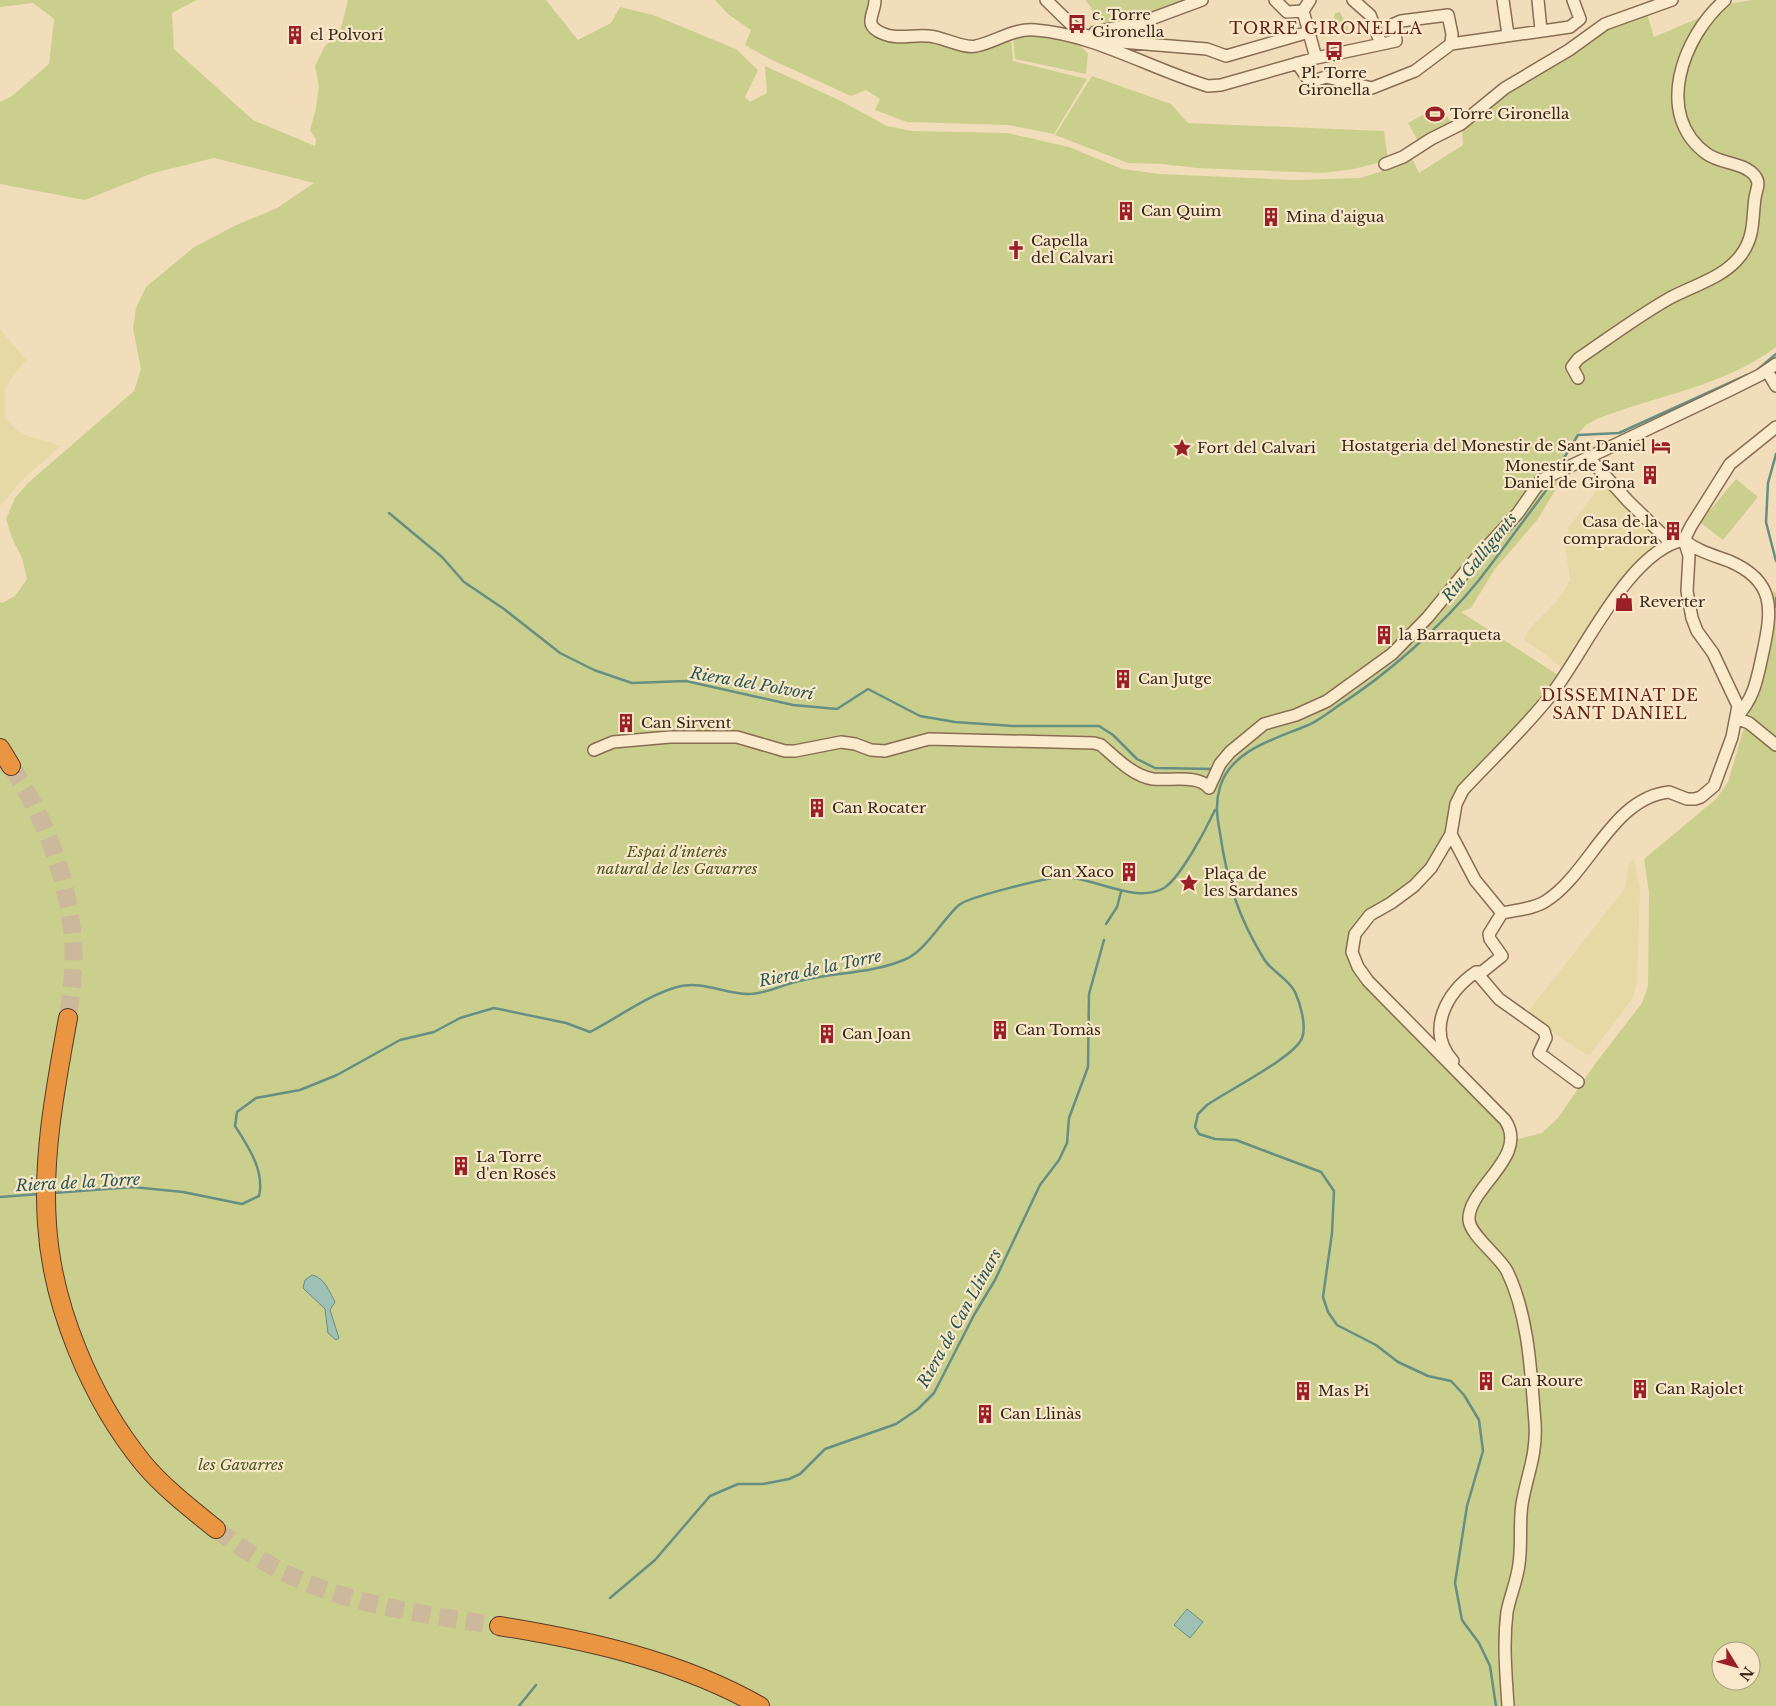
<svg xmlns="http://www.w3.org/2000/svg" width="1776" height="1706" viewBox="0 0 1776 1706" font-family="'Libre Baskerville',serif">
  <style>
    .farmland { fill: #e7d9a6 }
    .green { fill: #cbcf8d; fill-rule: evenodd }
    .water { fill: #9fc1b5; stroke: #668e82 }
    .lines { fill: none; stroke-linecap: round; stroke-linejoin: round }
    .stream { stroke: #668e82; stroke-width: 2.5 }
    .highway-tunnel { stroke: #ccb89a; stroke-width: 18; stroke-dasharray: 18 9; stroke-linecap: butt }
    .minor-casing { stroke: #886c53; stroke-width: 14 }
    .highway-casing { stroke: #553a28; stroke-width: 20 }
    .minor { stroke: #fbebcd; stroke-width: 11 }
    .highway { stroke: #e99541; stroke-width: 18 }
    .labels { text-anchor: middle; stroke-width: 4.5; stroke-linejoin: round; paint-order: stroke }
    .poi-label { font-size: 15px; fill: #362519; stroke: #f8e8c9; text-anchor: start }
    .park-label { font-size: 15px; font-style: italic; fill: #4a541e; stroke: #f8e8c9 }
    .neighbourhood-label { font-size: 16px; letter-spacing: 1px; fill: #662216; stroke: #f8e8c9 }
    .water-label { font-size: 16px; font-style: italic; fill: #275751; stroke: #f8e8c9 }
  </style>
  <rect width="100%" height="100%" fill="#f1ddba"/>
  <path class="farmland" d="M0 329 26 360 10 380 5 390V418L21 434 61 446 25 477 0 506Z
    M1604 481 1654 531 1660 541 1564 669 1524 639 1529 629 1557 601 1570 580 1565 545 1569 527Z
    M1634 858 1640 890 1637 982 1633 998 1589 1056 1526 1014 1625 888 1628 866Z"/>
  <path class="green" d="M0 0H197L172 13 174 49 253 120 315 146 316 139 310 130 316 108 319 86 315 66 325 46 340 32 348 0H546L578 40 611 23 620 7 653 15 736 49 758 70 745 97 750 102 767 93 765 66 841 101 887 126 912 131 1007 133 1069 147 1122 169 1159 174 1295 180 1360 178 1389 169 1411 156 1419 173 1463 145 1462 130 1528 79 1607 26 1646 10 1654 37 1699 18 1708 7 1752 0H1776V347C1723 387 1657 395 1597 419L1586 425 1567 447 1556 489 1538 519 1495 569 1471 608 1461 612 1558 675 1532 710 1482 763 1431 868 1382 903 1349 954 1410 1028 1518 1139 1542 1133 1558 1118 1595 1064 1642 1003 1648 986 1649 892 1644 859 1716 799 1728 782 1765 657 1773 591 1776 593V1706H0V602L2 603 15 596 27 579 22 558 12 538 6 519 15 498 28 483 134 391 141 369 133 328 136 308 146 287 193 248 234 226 277 208 314 183 214 158 153 173 85 200 0 184V102L12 96 49 64 54 19 33 3 0 7ZM1721 1651H1751V1681H1721Z
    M715 0H872L868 21 909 38 957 44 1011 37 1013 61 1087 79 1054 134 1008 125 907 122 875 110 880 99 866 90 851 96 770 59 745 45 751 30 728 14Z
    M1085 0H1183L1182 3 1137 20 1113 25 1095 20 1091 7Z
    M1340 12 1348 28 1347 35 1330 37 1335 13Z
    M1039 33C1056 38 1078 39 1088 54L1086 74 1015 59 1013 36Z
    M1092 76 1171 104 1188 123 1384 131 1388 160 1354 169 1323 173 1197 168 1163 164 1128 163 1055 135Z
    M1441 105 1451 123 1418 141 1408 123Z
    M1736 479 1758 497 1723 540 1700 522Z"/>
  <path class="water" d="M312 1275C325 1278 329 1291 335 1302L330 1310 339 1338 336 1340 328 1333 325 1309 303 1288 305 1280Z
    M1187 1609 1203 1622 1190 1638 1174 1625Z"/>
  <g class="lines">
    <path class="stream" d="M1756 371 1776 354
      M1776 454 1768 483 1766 522 1776 561
      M1559 466 1578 435 1619 433 1747 375
      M389 513 442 557 464 582 504 609 560 653 594 670 632 683 686 681 793 705 837 709 868 689 920 716 955 722 1013 726H1099L1113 735 1137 759 1155 768 1215 769
      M1776 598V607
      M1106 924 1117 907 1121 892
      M53 1193 133 1187 183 1192 242 1204 259 1196C265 1171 248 1146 235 1126L237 1112 256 1098 300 1090 337 1075 400 1040 434 1032 460 1018 494 1008 566 1023 590 1032C619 1017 646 996 677 987 703 980 724 994 748 994 767 994 781 985 799 981 834 972 872 974 906 959 926 950 942 920 959 905 968 897 1046 878 1060 877 1090 875 1135 905 1164 888 1181 877 1206 829 1215 810
      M0 1197 40 1194
      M610 1598 655 1560 710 1496 738 1484H763L789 1479 800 1474 825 1449 896 1424 918 1409 934 1393 974 1315 995 1280 1040 1185 1059 1160 1067 1143 1069 1118 1088 1067 1089 994 1104 940
      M519 1706 536 1685
      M1496 1706 1490 1666 1479 1643 1462 1620 1455 1583 1467 1506 1483 1451 1479 1420 1464 1395 1451 1381 1428 1376 1398 1362 1376 1345 1337 1325 1328 1312 1323 1297 1332 1233 1334 1191 1321 1172 1236 1140 1215 1139 1199 1134 1195 1127 1198 1114 1207 1105C1227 1091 1295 1057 1302 1038 1307 1026 1300 1003 1295 992 1288 978 1272 972 1264 959 1238 917 1227 881 1220 833 1217 817 1215 803 1220 787 1231 750 1275 739 1306 726 1317 722 1328 713 1338 706 1388 674 1442 626 1479 580 1502 551 1523 521 1545 492L1552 479"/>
    <path class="highway-tunnel" d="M11 766C46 819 68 878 73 941 75 967 71 992 68 1018
      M216 1529C308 1601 387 1608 499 1626"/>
    <g class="minor-casing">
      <path id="minor" d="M875 0C875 15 861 25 884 34 898 40 914 34 929 36 943 37 963 49 976 46 996 42 1013 28 1035 30 1093 34 1151 69 1208 86L1221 85 1316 58 1396 41 1394 24 1401 21 1448 15 1452 34 1451 44
        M1046 0 1081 34
        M1275 0 1287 12 1303 11
        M1310 0 1303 11 1316 58
        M1353 0 1370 15 1381 44
        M1503 0 1508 35
        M1538 0 1541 30
        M1095 32 1140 23 1202 0
        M1083 35 1121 42 1207 49 1226 56 1309 32
        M1297 63 1310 82 1326 77 1372 88 1415 71 1451 44 1570 27 1580 19 1573 0
        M1385 164 1403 157 1431 139 1461 124 1505 88 1569 50 1605 24 1672 0
        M1767 371 1776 386
        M1578 378 1572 367 1578 359C1609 338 1638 316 1670 298 1694 285 1724 278 1741 255 1755 236 1752 219 1755 198 1756 190 1761 184 1755 176 1744 162 1721 164 1707 154 1653 115 1683 36 1725 0
        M1589 458 1628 501 1671 543
        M1684 540C1697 551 1713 555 1729 561 1776 581 1772 610 1763 652 1757 679 1755 697 1736 718
        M1736 718 1749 723 1776 745
        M594 750 613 742 670 737H737L785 751H795L841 742 855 744 871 750 885 751 929 739 1094 743 1101 745C1116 758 1133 776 1153 779 1169 781 1199 774 1209 788L1220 764 1230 752 1264 724 1296 715 1327 701 1392 654 1428 617 1474 561 1518 513 1541 480 1730 390 1760 375 1776 364
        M1451 834 1475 880 1502 913
        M1502 913C1515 910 1534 909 1546 901 1590 873 1612 798 1669 792L1687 799H1695L1701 797 1714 786 1732 737 1738 706 1713 653 1697 631 1692 618 1687 591 1689 556 1684 540 1691 526 1730 464 1776 427
        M1476 972 1499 999 1544 1031 1546 1038 1539 1053 1578 1082
        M1476 972H1482L1502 956 1490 939 1489 934 1502 913
        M1453 1061C1425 1030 1447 992 1476 972
        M1508 1706C1506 1674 1503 1644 1507 1612 1510 1596 1517 1581 1519 1564 1522 1544 1519 1524 1522 1504 1527 1474 1537 1456 1535 1423 1531 1374 1529 1316 1507 1271 1499 1256 1470 1235 1469 1220 1467 1188 1530 1157 1505 1120L1368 981 1358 967 1352 952 1355 934 1370 915 1391 903 1414 886 1431 868 1451 834 1456 804 1463 790C1492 759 1524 729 1551 695 1584 653 1629 550 1684 540"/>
    </g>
    <g class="highway-casing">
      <path id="highway" d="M0 748 11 766
        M68 1018C56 1085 42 1155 47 1224 52 1306 91 1399 143 1463 164 1488 190 1508 216 1529
        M499 1626C587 1640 681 1661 760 1706"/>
    </g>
    <use href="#minor" class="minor"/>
    <use href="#highway" class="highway"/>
  </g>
  <defs>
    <g id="bus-bare" transform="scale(1.5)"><path d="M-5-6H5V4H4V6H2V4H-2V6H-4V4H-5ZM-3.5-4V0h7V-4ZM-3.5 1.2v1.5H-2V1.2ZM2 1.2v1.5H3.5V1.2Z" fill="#9b1f27" stroke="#f8e8c9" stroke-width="2.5" paint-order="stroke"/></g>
    <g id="building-bare" transform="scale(1.5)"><path d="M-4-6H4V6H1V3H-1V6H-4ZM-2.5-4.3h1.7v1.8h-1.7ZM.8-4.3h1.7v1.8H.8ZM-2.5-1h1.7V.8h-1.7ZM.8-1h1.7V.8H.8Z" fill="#9b1f27" stroke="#f8e8c9" stroke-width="2.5" paint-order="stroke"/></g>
    <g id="stadium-bare" transform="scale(1.5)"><path d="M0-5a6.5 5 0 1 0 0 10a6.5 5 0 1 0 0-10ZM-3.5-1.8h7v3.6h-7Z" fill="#9b1f27" stroke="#f8e8c9" stroke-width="2.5" paint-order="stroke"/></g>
    <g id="church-bare" transform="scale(1.5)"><path d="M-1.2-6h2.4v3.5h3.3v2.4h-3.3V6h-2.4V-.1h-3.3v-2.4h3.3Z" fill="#9b1f27" stroke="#f8e8c9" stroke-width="2.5" paint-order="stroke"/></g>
    <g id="hotel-bare" transform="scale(1.5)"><path d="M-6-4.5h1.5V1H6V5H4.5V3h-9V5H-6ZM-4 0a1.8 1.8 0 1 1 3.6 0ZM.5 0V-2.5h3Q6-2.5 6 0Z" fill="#9b1f27" stroke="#f8e8c9" stroke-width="2.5" paint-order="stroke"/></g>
    <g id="sight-bare" transform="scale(1.5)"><path d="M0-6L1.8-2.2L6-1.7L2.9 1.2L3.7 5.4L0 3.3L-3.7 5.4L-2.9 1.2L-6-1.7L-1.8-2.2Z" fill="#9b1f27" stroke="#f8e8c9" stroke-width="2.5" paint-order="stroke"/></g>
    <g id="shop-bare" transform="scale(1.5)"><path d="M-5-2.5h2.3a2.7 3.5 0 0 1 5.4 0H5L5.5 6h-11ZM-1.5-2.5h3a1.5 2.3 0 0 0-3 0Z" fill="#9b1f27" stroke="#f8e8c9" stroke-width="2.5" paint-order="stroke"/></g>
  </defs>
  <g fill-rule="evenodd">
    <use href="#bus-bare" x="1077" y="24"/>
    <use href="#building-bare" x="295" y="35"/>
    <use href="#bus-bare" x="1334" y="51"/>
    <use href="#stadium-bare" x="1435" y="114"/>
    <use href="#building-bare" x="1126" y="211"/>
    <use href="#building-bare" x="1271" y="217"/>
    <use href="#church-bare" x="1016" y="250"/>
    <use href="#hotel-bare" x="1661" y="446"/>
    <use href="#sight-bare" x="1182" y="448"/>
    <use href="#building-bare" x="1650" y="475"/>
    <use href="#building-bare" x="1673" y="531"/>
    <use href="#shop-bare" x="1624" y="602"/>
    <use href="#building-bare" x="1384" y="635"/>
    <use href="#building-bare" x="1123" y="679"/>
    <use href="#building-bare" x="626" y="723"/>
    <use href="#building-bare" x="817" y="808"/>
    <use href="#building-bare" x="1129" y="872"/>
    <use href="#sight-bare" x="1189" y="883"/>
    <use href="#building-bare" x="1000" y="1030"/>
    <use href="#building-bare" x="827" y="1034"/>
    <use href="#building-bare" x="461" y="1166"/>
    <use href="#building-bare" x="1486" y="1381"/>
    <use href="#building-bare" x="1640" y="1389"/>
    <use href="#building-bare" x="1303" y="1391"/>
    <use href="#building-bare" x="985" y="1414"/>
  </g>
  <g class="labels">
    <g class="poi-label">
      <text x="1092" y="20">c. Torre<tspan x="1092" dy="17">Gironella</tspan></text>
      <text x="310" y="40">el Polvorí</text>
      <text x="1334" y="78" text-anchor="middle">Pl. Torre<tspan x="1334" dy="17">Gironella</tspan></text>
      <text x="1450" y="119">Torre Gironella</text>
      <text x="1141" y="216">Can Quim</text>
      <text x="1286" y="222">Mina d'aigua</text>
      <text x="1031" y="246">Capella<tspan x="1031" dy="17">del Calvari</tspan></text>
      <text x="1646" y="451" text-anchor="end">Hostatgeria del Monestir de Sant Daniel</text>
      <text x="1197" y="453">Fort del Calvari</text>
      <text x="1635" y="471" text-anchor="end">Monestir de Sant<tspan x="1635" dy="17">Daniel de Girona</tspan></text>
      <text x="1658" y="527" text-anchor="end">Casa de la<tspan x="1658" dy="17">compradora</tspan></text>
      <text x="1639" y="607">Reverter</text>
      <text x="1399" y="640">la Barraqueta</text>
      <text x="1138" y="684">Can Jutge</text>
      <text x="641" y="728">Can Sirvent</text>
      <text x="832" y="813">Can Rocater</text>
      <text x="1114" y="877" text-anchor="end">Can Xaco</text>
      <text x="1204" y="879">Plaça de<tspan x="1204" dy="17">les Sardanes</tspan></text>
      <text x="1015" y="1035">Can Tomàs</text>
      <text x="842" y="1039">Can Joan</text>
      <text x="476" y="1162">La Torre<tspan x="476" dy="17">d'en Rosés</tspan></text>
      <text x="1501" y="1386">Can Roure</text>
      <text x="1655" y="1394">Can Rajolet</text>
      <text x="1318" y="1396">Mas Pi</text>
      <text x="1000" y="1419">Can Llinàs</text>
    </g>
    <g class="park-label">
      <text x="677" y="857">Espai d'interès<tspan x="677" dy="17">natural de les Gavarres</tspan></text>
      <text x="241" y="1470">les Gavarres</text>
    </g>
    <g class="neighbourhood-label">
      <text x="1326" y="34">TORRE GIRONELLA</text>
      <text x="1620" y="701">DISSEMINAT DE<tspan x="1620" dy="18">SANT DANIEL</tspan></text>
    </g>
    <g class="water-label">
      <text transform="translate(1479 557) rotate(-51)" y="6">Riu Galligants</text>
      <text transform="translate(752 683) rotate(10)" y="6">Riera del Polvorí</text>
      <text transform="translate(820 968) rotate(-12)" y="6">Riera de la Torre</text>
      <text transform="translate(78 1182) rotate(-3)" y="6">Riera de la Torre</text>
      <text transform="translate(959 1318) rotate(-61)" y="6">Riera de Can Llinars</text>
    </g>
  </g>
  <g transform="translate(1736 1666) rotate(127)"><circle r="24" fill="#f8e8c9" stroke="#aa9a83"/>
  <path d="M0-4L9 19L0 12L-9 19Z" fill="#9b1f27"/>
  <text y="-8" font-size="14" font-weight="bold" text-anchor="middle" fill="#362519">N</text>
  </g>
</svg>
